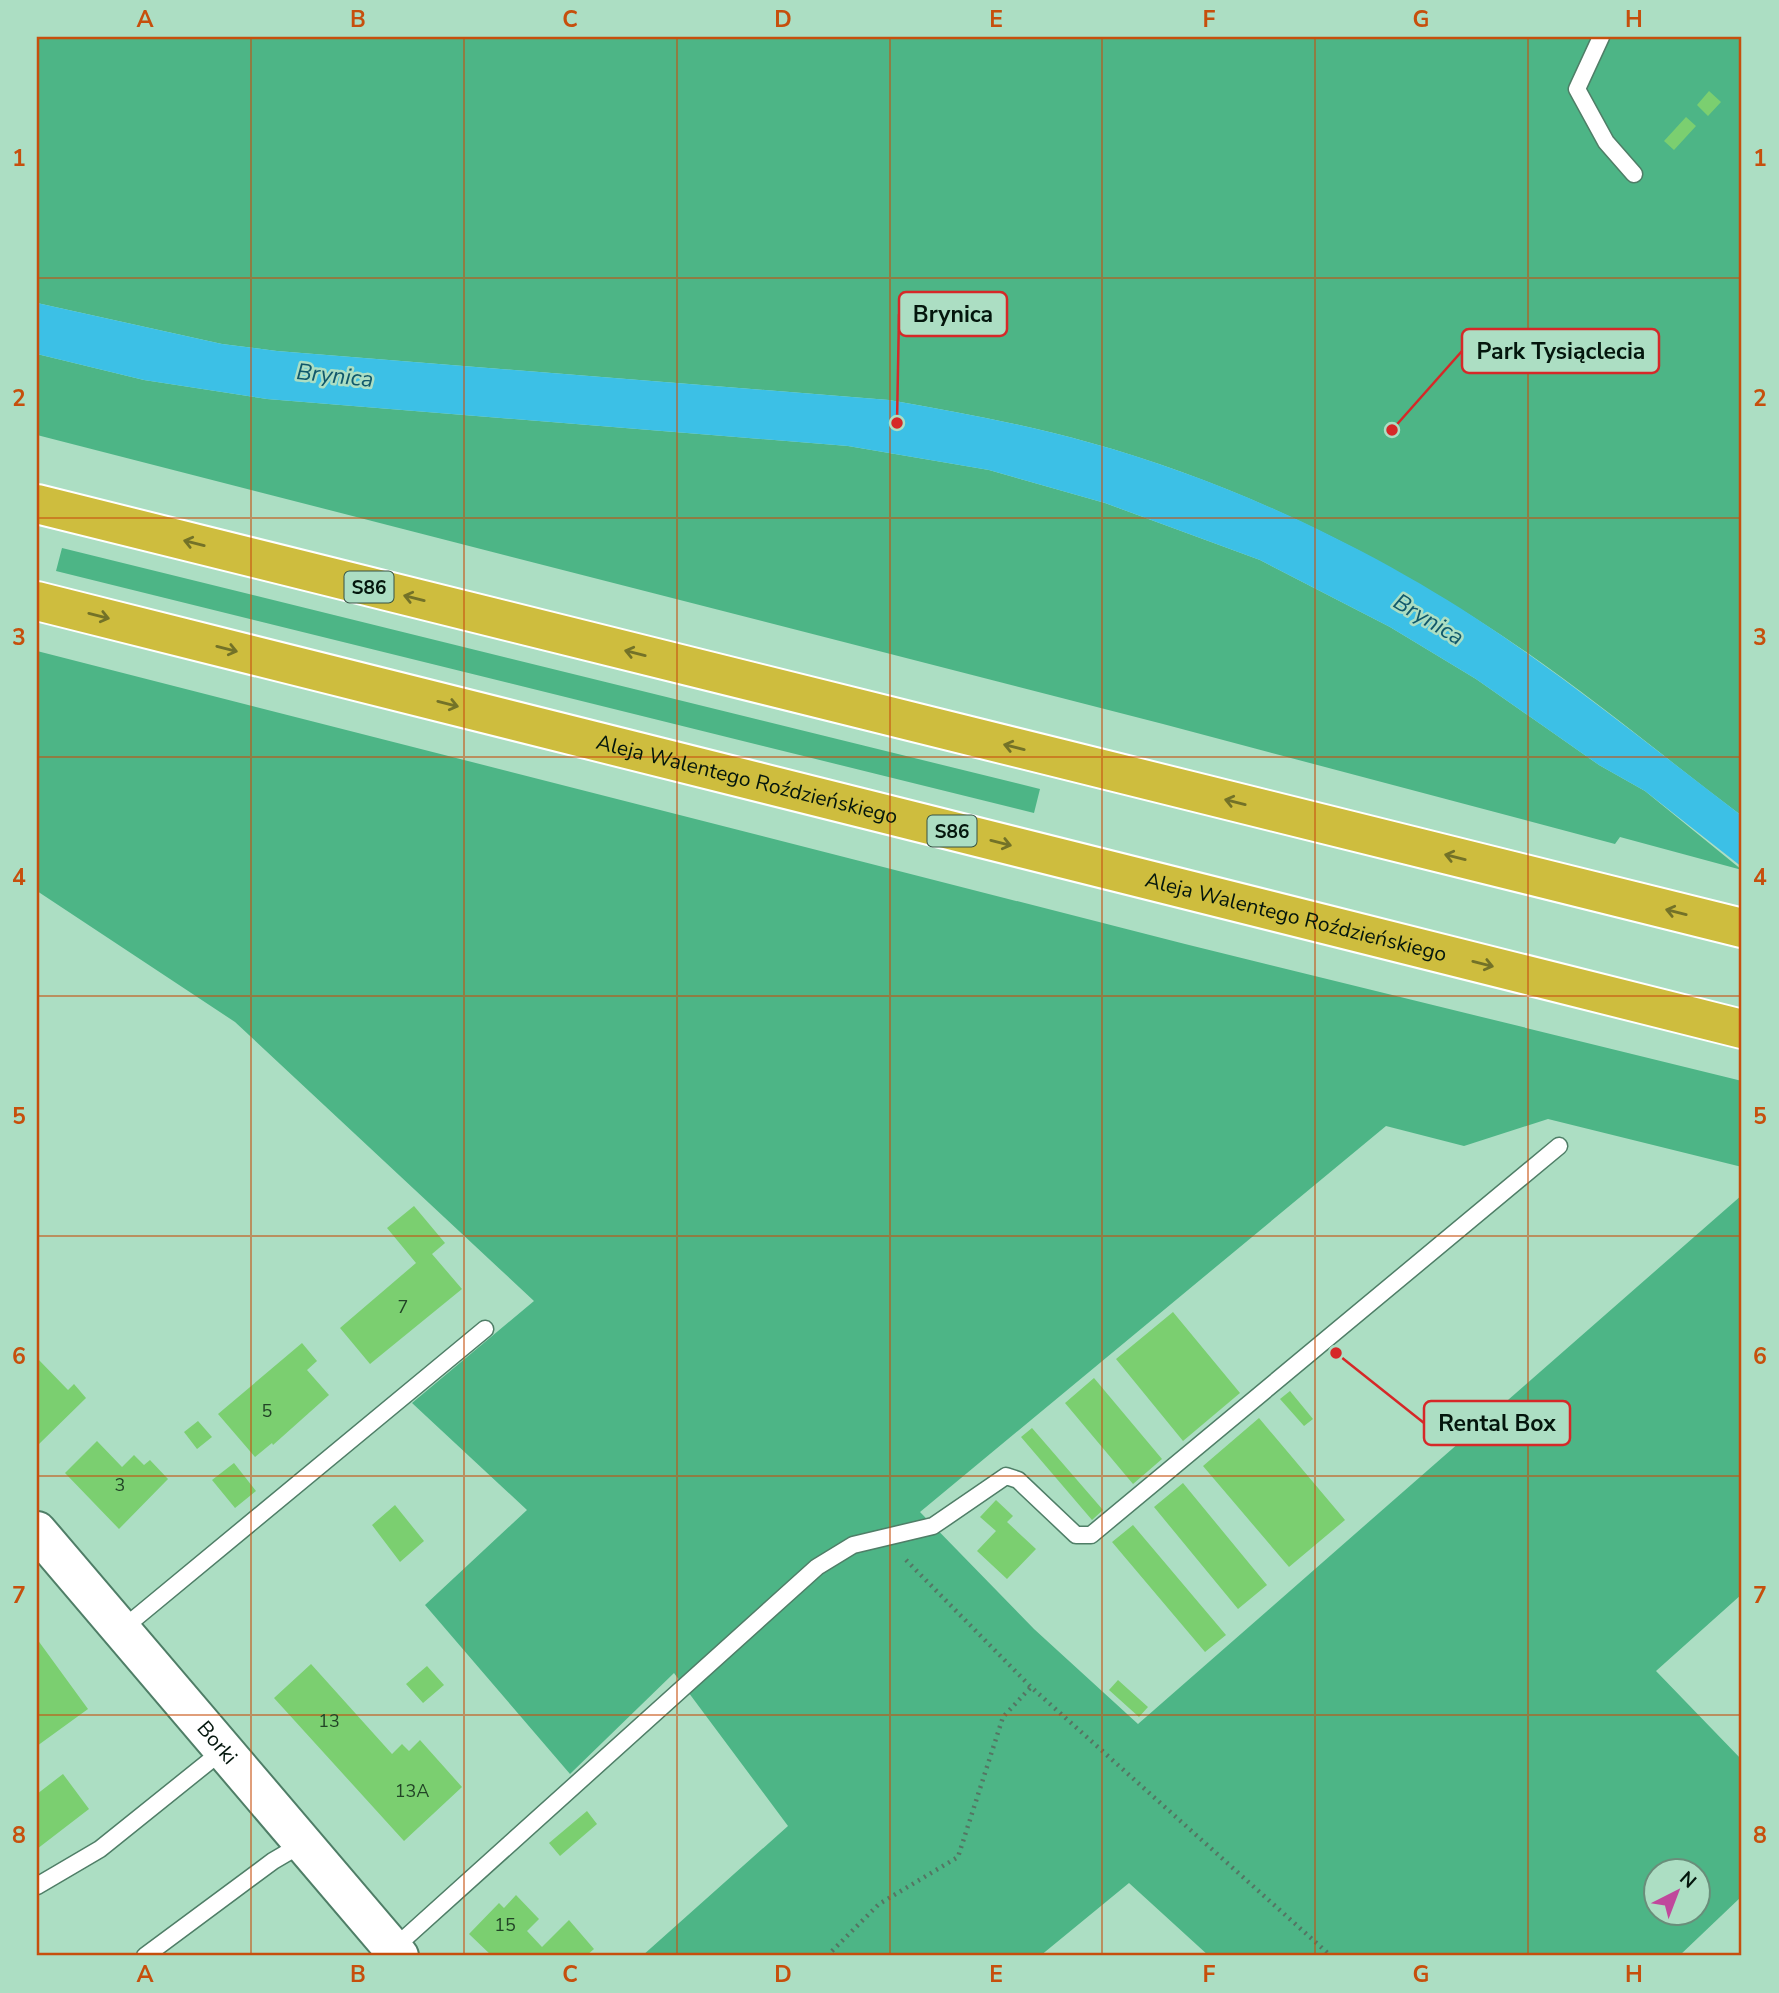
<svg xmlns="http://www.w3.org/2000/svg" width="1779" height="1993" viewBox="0 0 1779 1993" font-family="'Nunito Sans',sans-serif">
  <style>
    .green { fill: #4db586; fill-rule: evenodd }
    .water { fill: #3cc0e6 }
    .building { fill: #7bcf70 }
    .lines { fill: none; stroke-linecap: round; stroke-linejoin: round }
    .service-casing { stroke: #4f7e67; stroke-width: 19 }
    .tertiary-casing { stroke: #4f7e67; stroke-width: 42 }
    .motorway-casing { stroke: #fff; stroke-width: 42 }
    .path { stroke: #547563; stroke-width: 4.5; stroke-dasharray: 2 5; stroke-linecap: butt }
    .service { stroke: #fff; stroke-width: 16 }
    .tertiary { stroke: #fff; stroke-width: 38 }
    .motorway { stroke: #cebd3e; stroke-width: 38 }
    .oneway { stroke: #737228 }
    .grid { fill: none; stroke: #c64f0c; stroke-width: 2; stroke-opacity: 0.55 }
    .labels { text-anchor: middle; stroke-width: 5; stroke-linejoin: round; paint-order: stroke }
    .number-label { font-size: 18px; fill: #224426 }
    .shield { fill: #acdec3; stroke: #365244; stroke-width: 2 }
    .shield-label { font-size: 19px; font-weight: bold; fill: #04160d }
    .street-label { font-size: 21px; fill: #04160d; stroke: #acdec3 }
    .water-label { font-size: 23px; font-style: italic; fill: #10586c; stroke: #acdec3 }
    .leader { fill: none; stroke: #d62828; stroke-width: 2.5 }
    .callout-dot { fill: #d62828; stroke: #acdec3; stroke-width: 2.5 }
    .callout { fill: #acdec3; stroke: #d62828; stroke-width: 2.5 }
    .callout-label { font-size: 23px; text-anchor: middle; font-weight: bold; fill: #04160d }
    .neatline { fill: none; stroke: #c64f0c; stroke-width: 2.5 }
    .grid-label { font-size: 23px; text-anchor: middle; font-weight: bold; fill: #c64f0c }
  </style>
  <rect width="100%" height="100%" fill="#acdec3"/>
  <path class="green" d="M37 37H1742V816C1662 756 1584 690 1501 635 1376 552 1236 483 1091 443 1024 424 957 412 889 400L277 351 222 344 37 303Z
    M37 354 144 380 267 399 848 446 989 470 1105 503 1260 560 1390 627 1476 679 1599 765 1645 791 1742 870 1620 837 1615 844 1163 724 37 435Z
    M62 548 1040 789 1034 813 56 571Z
    M37 651 1185 944 1742 1081V1167L1548 1119 1464 1146 1386 1126 920 1512 1034 1629 1138 1724 1742 1195V1594L1656 1671 1742 1760V1896L1679 1956H1209L1129 1883 1040 1956H642L788 1826 674 1673 570 1774 425 1605 527 1510 412 1403 534 1301 235 1022 37 891ZM1656 1870H1698V1912H1656Z"/>
  <path class="water" d="M37 303 222 344 277 351 889 400C957 412 1024 424 1091 443 1230 481 1382 553 1501 635 1584 692 1662 755 1742 816V867L1645 791 1599 765 1476 679 1390 627 1260 560 1105 503 989 470 848 446 267 399 144 380 37 354Z"/>
  <path class="building" d="M1709 91 1721 102 1708 116 1697 105Z
    M1686 117 1696 126 1674 150 1664 141Z
    M414 1206 445 1243 432 1254 462 1289 370 1364 340 1328 416 1263 387 1228Z
    M1173 1312 1240 1393 1183 1441 1116 1359Z
    M302 1343 317 1361 307 1370 329 1395 273 1445 272 1443 255 1457 218 1414Z
    M37 1358 68 1390 74 1384 86 1398 38 1445Z
    M1094 1378 1162 1459 1133 1484 1065 1403Z
    M1290 1391 1313 1419 1304 1426 1280 1399Z
    M1259 1418 1345 1520 1289 1567 1203 1466Z
    M198 1421 212 1437 197 1449 184 1432Z
    M1032 1428 1103 1510 1092 1520 1021 1437Z
    M97 1441 122 1467 134 1455 144 1465 150 1460 168 1479 119 1529 65 1473Z
    M234 1463 256 1491 235 1508 212 1480Z
    M1183 1483 1267 1585 1238 1609 1154 1507Z
    M996 1500 1013 1516 1007 1522 1036 1549 1007 1579 977 1551 996 1531 980 1517Z
    M395 1505 424 1541 400 1562 372 1525Z
    M1133 1525 1226 1635 1205 1652 1112 1542Z
    M37 1639 88 1709 37 1746Z
    M311 1664 392 1754 402 1744 409 1751 420 1740 462 1787 404 1841 274 1698Z
    M427 1666 444 1685 423 1703 406 1684Z
    M1118 1680 1148 1707 1139 1717 1109 1690Z
    M63 1774 89 1809 37 1849V1794Z
    M587 1811 597 1824 560 1856 549 1843Z
    M516 1895 539 1919 527 1931 542 1947 569 1920 594 1949 586 1956H492L469 1934 499 1903 504 1908Z"/>
  <g class="lines">
    <g class="service-casing">
      <path id="service" d="M1601 37 1577 89 1606 142 1634 174
        M121 1630 485 1329
        M37 1886 100 1849 222 1751
        M393 1949 817 1567 853 1545 933 1526 1006 1476 1018 1480 1076 1535H1091L1559 1146
        M145 1956 273 1861 302 1844"/>
    </g>
    <g class="tertiary-casing">
      <g id="tertiary">
        <path id="s1" d="M37 1531 399 1956"/>
      </g>
    </g>
    <g class="motorway-casing">
      <g id="motorway">
        <path d="M37 504 1742 928"/>
        <path id="s2" d="M37 601 1742 1029"/>
      </g>
    </g>
    <path class="path" d="M906 1560 1031 1687 1331 1956
      M827 1956 879 1904 958 1857 1003 1717 1031 1687"/>
    <use href="#service" class="service"/>
    <use href="#tertiary" class="tertiary"/>
    <use href="#motorway" class="motorway"/>
  </g>
  <defs><path id="oneway-shaft" d="M-6 0H5M1.5-3L5.5 0L1.5 3" fill="none" stroke-width="1.6" stroke-linecap="round" stroke-linejoin="round" transform="scale(1.75)"/></defs>
  <g class="oneway">
    <use href="#oneway-shaft" transform="translate(194 543) rotate(-166)"/>
    <use href="#oneway-shaft" transform="translate(414 598) rotate(-166)"/>
    <use href="#oneway-shaft" transform="translate(99 616) rotate(14)"/>
    <use href="#oneway-shaft" transform="translate(227 649) rotate(14)"/>
    <use href="#oneway-shaft" transform="translate(635 653) rotate(-166)"/>
    <use href="#oneway-shaft" transform="translate(448 704) rotate(14)"/>
    <use href="#oneway-shaft" transform="translate(1014 747) rotate(-166)"/>
    <use href="#oneway-shaft" transform="translate(1235 802) rotate(-166)"/>
    <use href="#oneway-shaft" transform="translate(1001 843) rotate(14)"/>
    <use href="#oneway-shaft" transform="translate(1455 857) rotate(-166)"/>
    <use href="#oneway-shaft" transform="translate(1676 912) rotate(-166)"/>
    <use href="#oneway-shaft" transform="translate(1483 964) rotate(14)"/>
  </g>
  <path class="grid" d="M251 37V1956M464 37V1956M677 37V1956M890 37V1956M1102 37V1956M1315 37V1956M1528 37V1956M37 278H1742M37 518H1742M37 757H1742M37 996H1742M37 1236H1742M37 1476H1742M37 1715H1742"/>
  <g class="labels">
    <g class="number-label">
      <text x="403" y="1313">7</text>
      <text x="267" y="1417">5</text>
      <text x="120" y="1491">3</text>
      <text x="329" y="1727">13</text>
      <text x="412" y="1797">13A</text>
      <text x="505" y="1931">15</text>
    </g>
    <g class="shield">
      <rect x="344.5" y="571.5" width="49" height="31" rx="5"/>
      <rect x="927.5" y="815.5" width="49" height="31" rx="5"/>
    </g>
    <g class="shield-label">
      <text x="369" y="594">S86</text>
      <text x="952" y="838">S86</text>
    </g>
    <g class="street-label">
      <text dy="7" stroke="none"><textPath href="#s2" startOffset="732">Aleja Walentego Roździeńskiego</textPath></text>
      <text dy="7" stroke="none"><textPath href="#s2" startOffset="1298">Aleja Walentego Roździeńskiego</textPath></text>
      <text dy="7" stroke="none"><textPath href="#s1" startOffset="278">Borki</textPath></text>
    </g>
    <g class="water-label">
      <text transform="translate(335 375) rotate(6)" y="8">Brynica</text>
      <text transform="translate(1429 619) rotate(31)" y="8">Brynica</text>
    </g>
  </g>
  <path class="leader" d="M897 423L899 314M1392 430L1462 351M1336 1353L1424 1423"/>
  <g class="callout-dot">
    <circle cx="897" cy="423" r="7"/>
    <circle cx="1392" cy="430" r="7"/>
    <circle cx="1336" cy="1353" r="7"/>
  </g>
  <g class="callout">
    <rect x="899" y="292" width="108" height="44" rx="7"/>
    <rect x="1462" y="329" width="197" height="44" rx="7"/>
    <rect x="1424" y="1401" width="146" height="44" rx="7"/>
  </g>
  <g class="callout-label">
    <text x="953" y="322">Brynica</text>
    <text x="1561" y="359">Park Tysiąclecia</text>
    <text x="1497" y="1431">Rental Box</text>
  </g>
  <rect width="1779" height="1993" fill="none" stroke="#acdec3" stroke-width="77"/>
  <g transform="translate(1677 1892) rotate(42)"><circle r="33" fill="#acdec3" stroke="#698e7a" stroke-width="2"/>
  <path d="M0-5L12 26L0 18L-12 26Z" fill="#c0489c"/>
  <text y="-10" font-size="19" font-weight="bold" text-anchor="middle" fill="#04160d">N</text>
  </g>
  <rect x="38" y="38" width="1702" height="1916" class="neatline"/>
  <g class="grid-label">
    <text x="145" y="27">A</text>
    <text x="358" y="27">B</text>
    <text x="570" y="27">C</text>
    <text x="783" y="27">D</text>
    <text x="996" y="27">E</text>
    <text x="1209" y="27">F</text>
    <text x="1421" y="27">G</text>
    <text x="1634" y="27">H</text>
    <text x="19" y="166">1</text>
    <text x="1760" y="166">1</text>
    <text x="19" y="406">2</text>
    <text x="1760" y="406">2</text>
    <text x="19" y="645">3</text>
    <text x="1760" y="645">3</text>
    <text x="19" y="885">4</text>
    <text x="1760" y="885">4</text>
    <text x="19" y="1124">5</text>
    <text x="1760" y="1124">5</text>
    <text x="19" y="1364">6</text>
    <text x="1760" y="1364">6</text>
    <text x="19" y="1603">7</text>
    <text x="1760" y="1603">7</text>
    <text x="19" y="1843">8</text>
    <text x="1760" y="1843">8</text>
    <text x="145" y="1982">A</text>
    <text x="358" y="1982">B</text>
    <text x="570" y="1982">C</text>
    <text x="783" y="1982">D</text>
    <text x="996" y="1982">E</text>
    <text x="1209" y="1982">F</text>
    <text x="1421" y="1982">G</text>
    <text x="1634" y="1982">H</text>
  </g>
</svg>
